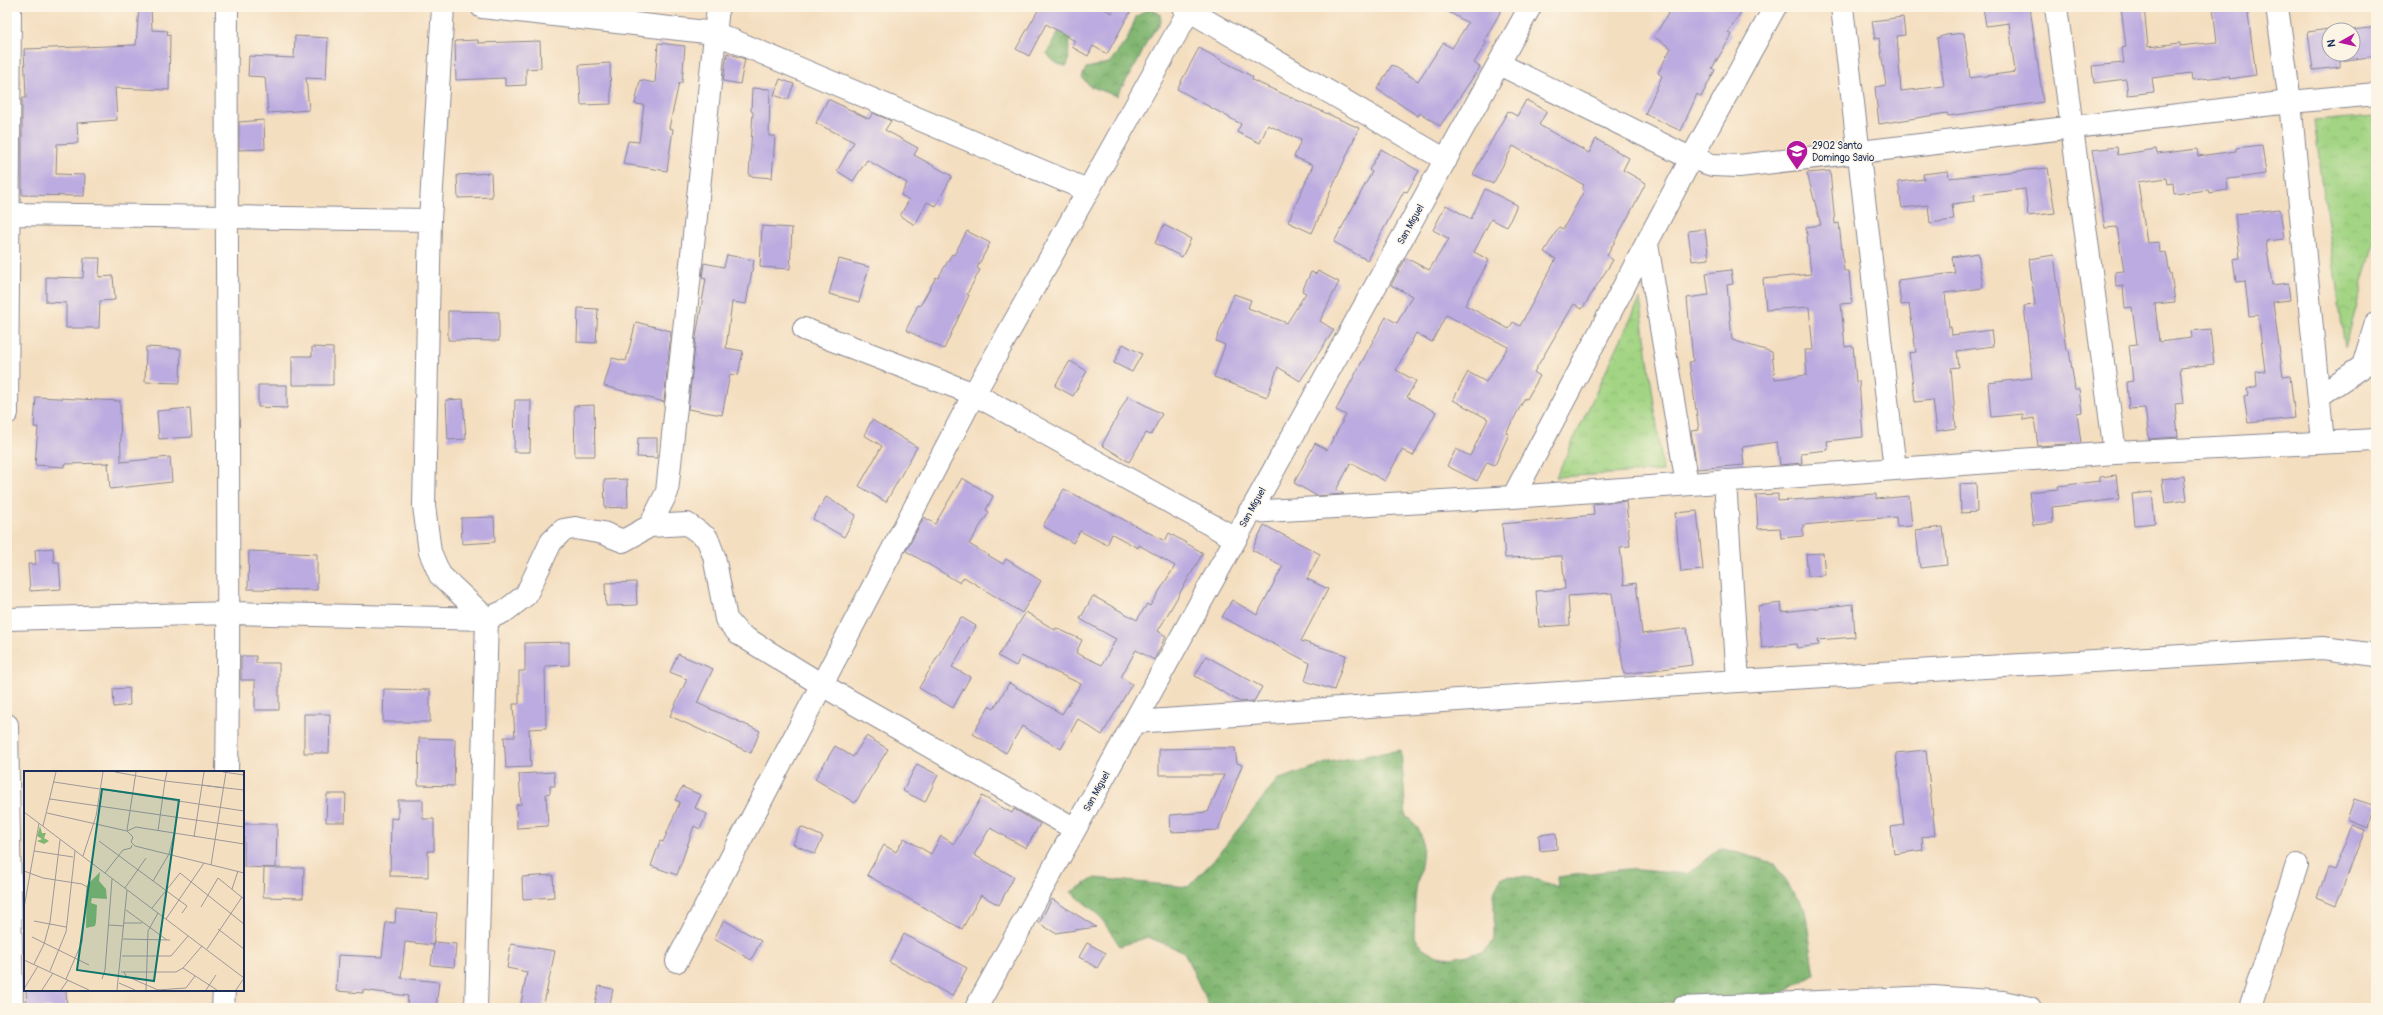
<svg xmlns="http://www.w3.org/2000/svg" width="2383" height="1015" viewBox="0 0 2383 1015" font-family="Pangolin,sans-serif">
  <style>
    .forest { fill: url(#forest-crowns); stroke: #4e7268 }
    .park { fill: url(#park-crowns); stroke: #5e8270 }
    .building { fill: #bcabe0 }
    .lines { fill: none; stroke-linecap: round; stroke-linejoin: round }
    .minor-casing { stroke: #88868f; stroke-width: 24 }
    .minor { stroke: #fff; stroke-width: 22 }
    .labels { text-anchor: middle; stroke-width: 3; stroke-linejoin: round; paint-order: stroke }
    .poi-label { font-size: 10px; fill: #1b2f5e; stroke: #fcf5e5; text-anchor: start }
    .street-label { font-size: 10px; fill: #1b2f5e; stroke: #fcf5e5 }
    .inset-road { fill: none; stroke: #9d9899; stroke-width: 1 }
    .view { fill: #0f766e; fill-opacity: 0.15; stroke: #0f766e; stroke-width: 2 }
    .inset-edge { fill: none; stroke: #1b2f5e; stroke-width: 2 }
  </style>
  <defs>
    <pattern id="forest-crowns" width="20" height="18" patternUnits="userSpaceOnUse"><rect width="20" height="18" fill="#81b671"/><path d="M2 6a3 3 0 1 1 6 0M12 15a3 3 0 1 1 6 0" fill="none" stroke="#699460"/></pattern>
    <pattern id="park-crowns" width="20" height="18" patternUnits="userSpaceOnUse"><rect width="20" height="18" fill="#a2d483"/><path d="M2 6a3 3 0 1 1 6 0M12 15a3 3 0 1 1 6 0" fill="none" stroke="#8bb674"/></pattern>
  </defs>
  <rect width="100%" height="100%" fill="#fcf5e5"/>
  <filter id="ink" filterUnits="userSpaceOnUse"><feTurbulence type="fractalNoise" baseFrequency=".025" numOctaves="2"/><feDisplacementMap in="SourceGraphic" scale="8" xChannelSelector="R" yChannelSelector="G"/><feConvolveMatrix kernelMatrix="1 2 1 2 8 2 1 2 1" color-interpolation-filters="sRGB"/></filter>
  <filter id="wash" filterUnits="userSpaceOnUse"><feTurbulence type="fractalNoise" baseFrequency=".012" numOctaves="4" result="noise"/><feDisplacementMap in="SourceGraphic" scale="16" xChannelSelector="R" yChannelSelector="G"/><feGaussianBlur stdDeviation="0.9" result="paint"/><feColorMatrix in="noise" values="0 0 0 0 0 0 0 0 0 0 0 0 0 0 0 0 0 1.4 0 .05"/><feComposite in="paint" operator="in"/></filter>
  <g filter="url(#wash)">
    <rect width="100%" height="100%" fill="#f4dec0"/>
    <path class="forest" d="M1152 9 1160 14 1161 22 1147 41 1140 57 1117 96 1089 86 1082 77 1086 68 1109 63 1127 40 1136 17 1146 10Z
      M1061 27 1074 37C1065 45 1071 55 1067 66 1058 66 1051 60 1047 53Z
      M1401 750 1406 817C1433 831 1420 867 1416 890 1414 905 1415 921 1414 936L1423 948 1437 956 1452 958 1483 952 1494 940V891L1502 877C1523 874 1538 879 1558 887L1557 877 1627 869 1687 874 1720 848 1774 863 1805 910 1815 975 1765 1003 1582 1002C1560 1014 1531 1007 1506 1005 1494 1004 1482 1006 1470 1008H1210L1184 952 1148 937 1120 946 1098 914 1071 892 1095 878 1188 887 1214 860 1277 780 1329 762Z"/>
    <path class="park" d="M2376 116V235L2345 348 2314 121Z
      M1640 299 1663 471 1556 477Z"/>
    <g id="blocks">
      <path class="building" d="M139 7H151L152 30 168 31 167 34 170 35 169 90 115 88 117 120 77 123 78 143 57 144 56 174 85 175 84 196 22 195V98H26L24 49 136 45Z
        M1040 7H1101L1112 13 1115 7H1133L1107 54 1093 46 1088 56 1072 47 1075 41 1046 24 1029 56 1016 49Z
        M1440 7H1503L1484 41 1487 42 1474 63 1480 67 1440 126 1420 113 1418 116 1377 89 1392 65 1418 81 1443 43 1452 48 1468 23Z
        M1672 7H1744L1728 33 1732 35 1712 68 1715 70 1701 97 1697 94 1681 131 1645 114 1662 76 1658 73 1671 48 1654 37Z
        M1983 7H2030L2043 102 1948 116 1947 113 1879 124 1875 87 1886 85 1879 38 1875 39 1872 21 1903 17 1905 35 1897 36 1901 91 1944 86 1937 38 1946 35 1964 33 1970 78 2015 72 2009 23 1986 26Z
        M2121 7H2144L2148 47 2180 43V46L2217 42 2213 7H2247L2256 75 2229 79V76L2192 80 2191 73 2152 78 2154 92 2128 95 2126 79 2094 83 2092 66 2124 63 2122 48 2126 47Z
        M2376 27V56L2340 61V67L2313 70 2308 32 2336 28 2329 30V54H2353V30Z
        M295 36 328 38 326 79 306 78 309 110 268 113 265 77 248 76 249 56 294 58Z
        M478 40V43L540 41 541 68 526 69V85L505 86V78L456 80 455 41Z
        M658 43 685 46 682 83H679L669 128 673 129 667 171 623 164 628 141 639 142 644 105 635 104 640 80 655 83Z
        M1199 48 1253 77 1252 80 1359 128 1312 233 1288 222 1313 165 1294 157 1301 140 1268 125 1260 143 1237 132 1241 124 1177 89Z
        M727 53 745 59 740 84 723 81Z
        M610 63 611 104 581 105 579 65Z
        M780 79 794 84 788 100 774 95Z
        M752 88 770 89 769 136H775L772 178 749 176 753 112 751 111Z
        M828 99 869 119 873 113 891 121 885 130 918 148 914 155 952 176 936 206 927 202 915 225 900 216 909 200 901 195 907 183 867 160 853 181 837 171 854 142 816 123Z
        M1526 100 1547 111 1539 125 1589 153 1596 139 1629 158 1623 170 1646 183 1607 256 1613 260 1582 309 1574 304 1534 372 1540 376 1527 399 1525 398 1506 433 1509 434 1495 465 1487 462 1477 481 1447 466 1456 449 1470 456 1488 419 1453 400 1468 372 1486 382 1508 347 1446 315 1432 342 1416 333 1396 370 1416 381 1407 397 1436 412 1413 456 1402 450 1385 481 1351 463 1336 490 1344 494 1317 496 1294 483 1315 443 1327 450 1346 415 1336 410 1380 328 1386 317 1397 323 1412 296 1391 285 1406 258 1429 270 1449 239 1433 230 1446 205 1471 219 1485 189 1517 205 1507 227 1491 219 1474 252 1489 260 1465 305 1509 329 1513 322 1520 326 1556 259 1544 252 1559 227 1563 229 1584 191 1582 189 1584 185 1513 146 1493 184 1473 174 1508 111 1517 116Z
        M264 120 265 149 239 150V122Z
        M2262 145 2266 174 2229 179 2227 180 2228 190 2209 193 2208 190 2174 194 2173 183 2168 184 2167 178 2138 182 2147 243 2159 242 2160 253 2166 252 2170 273H2171L2175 302 2155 304 2159 342 2192 338 2191 331 2210 329 2214 364 2180 368 2184 403 2175 404 2178 437 2149 439 2145 408 2129 409 2127 382 2133 381 2129 345 2137 344 2132 307 2125 308 2123 286 2116 287 2115 272 2124 271 2117 227 2105 228 2092 150 2117 147 2118 155 2156 149 2157 154 2197 149 2198 156 2236 151V148Z
        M1381 149 1419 171 1407 192 1404 191 1367 260 1334 242 1372 172 1369 170Z
        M2048 168 2055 213 2028 216 2025 189 1974 195 1975 201 1952 204 1954 220 1930 223 1928 205 1902 208 1898 182 1924 179 1923 174 1948 171 1949 178Z
        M1830 171 1835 224 1839 223 1844 271H1849L1852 303 1841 304 1845 347 1853 346 1856 382 1859 381 1863 437 1827 441 1828 450 1801 453 1802 463 1780 465 1777 442 1742 447 1744 465 1697 469 1691 431 1699 430 1689 362 1693 361 1687 298 1709 295 1706 273 1731 270 1733 284 1727 285 1732 340 1772 352 1775 379 1807 375 1805 350H1813L1809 307 1766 310 1763 279 1811 274 1806 227 1821 225 1807 173Z
        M491 173 492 197 458 198 457 175Z
        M2280 209 2284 239 2266 241 2272 285 2288 283 2290 300 2273 302 2283 377 2290 376 2295 418 2248 423 2244 396 2248 395 2247 389 2257 386 2256 372 2265 371 2258 315 2249 316 2245 281 2236 282 2233 259 2240 258 2235 214Z
        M1164 225 1191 239 1182 257 1155 243Z
        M762 226 792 228 790 269 760 267Z
        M1705 229 1709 259 1692 261 1688 231Z
        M967 231 990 243 977 268 980 270 967 294 969 295 944 349 906 330 918 305 920 306 936 277 938 278 952 254 954 255Z
        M1978 253 1983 288 1945 293 1949 327H1951L1952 335 1991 330 1993 346 1957 351 1959 367 1951 368 1956 428 1937 431 1933 400 1915 402 1909 353 1916 352 1909 304 1901 305 1898 280 1955 273 1952 257Z
        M727 255 754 260 746 304 732 302 726 348 743 351 738 375 730 374 722 415 688 409 696 337 706 279 702 278 704 263 724 267Z
        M2054 255 2066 350H2069L2075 389H2079L2082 412 2077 413 2081 443 2038 446 2034 418 2023 420V414L1991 417 1988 383 2032 378 2024 306 2035 305 2029 259Z
        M84 258H100L99 277 113 276 115 300 100 301 99 328H66V303L46 302V277L83 278Z
        M839 259 869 267 859 302 829 294Z
        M1318 271 1339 282 1320 321 1334 330 1300 381 1278 367 1267 397 1214 377 1225 345 1216 341 1234 294 1251 300 1248 308 1287 323 1306 293 1302 291 1311 272 1316 274Z
        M578 308 598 309 596 343 577 342Z
        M448 311 499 312V341L448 340Z
        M636 322 671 331 664 402 604 386 612 358 626 361Z
        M1123 344 1142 354 1132 372 1114 363Z
        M146 347 181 349 180 383 145 382Z
        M312 347 333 348V385H292V356H312Z
        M1070 361 1087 371 1073 396 1055 386Z
        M258 385H287V408L258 407Z
        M1128 396 1162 414 1151 435 1146 433 1129 462 1102 445Z
        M36 397 120 401 121 462 170 457 172 482 110 489 108 463H110L64 464V467L35 465 38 427H34Z
        M463 399 466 439 448 440 446 400Z
        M515 400H531L530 452H514Z
        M594 405 595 456H575L574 406Z
        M190 408 192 437 159 439 157 411Z
        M872 420 917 447 886 502 859 486 882 446 864 435Z
        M638 438H657V458L637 457Z
        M2116 475 2119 499 2052 507 2053 523 2033 525 2029 492 2059 489 2058 486 2100 481V477Z
        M2184 476 2187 500 2165 503 2162 479Z
        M962 478 993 496 986 510 989 512 969 544 1003 564 1006 559 1041 581 1022 613 964 577 960 583 906 551 924 517 935 524Z
        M627 479 628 507 605 508 604 480Z
        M1976 483 1977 512 1961 513 1960 484Z
        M1064 489 1165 541 1169 533 1203 553 1158 631 1166 636 1154 660 1136 650 1121 677 1132 684 1102 735 1078 719 1061 749 1022 726 1006 753 973 734 989 706 994 709 1009 683 1062 714 1081 684 1021 656 1016 666 998 656 1026 612 1055 630 1056 628 1082 640 1076 653 1102 665 1116 639 1080 619 1093 596 1137 620 1147 604 1150 606 1175 566 1139 545 1138 548 1112 534 1107 545 1080 531 1073 543 1043 526Z
        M2152 492 2155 523 2135 525 2132 494Z
        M1778 494V501L1876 494V499L1909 496 1912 526 1897 527 1896 517 1846 521 1803 525V536L1781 538 1780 528 1758 529 1756 495Z
        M826 497 856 515 844 537 813 519Z
        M1626 501 1630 546 1620 547 1624 585 1636 583 1642 634 1687 628 1692 665 1624 674 1612 593 1568 596 1570 625 1539 627 1536 591 1565 589 1562 556 1505 558 1502 524 1594 515 1593 504Z
        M1697 511 1703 570 1681 572 1675 513Z
        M494 517 495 542 462 544 461 518Z
        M1264 525 1320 554 1307 579 1328 589 1301 641 1346 655 1334 690 1305 681 1310 663 1222 617 1232 600 1257 615 1283 566 1252 550Z
        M1943 527 1947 565 1920 568 1916 530Z
        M53 548 54 562H59L61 589 30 591 28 564H36L35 550Z
        M249 551 317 554V590L248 589Z
        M1823 553 1825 575 1808 576 1806 554Z
        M636 582 637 605 606 606 605 583Z
        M1781 603 1782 612 1853 604 1855 637 1818 640 1819 645 1797 648 1796 644 1762 648 1758 606Z
        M961 617 976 626 952 667 970 677 953 708 919 688Z
        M569 642V665L545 666 546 728 529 729 531 767 506 768 504 737H515L513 704H519V671H525V643Z
        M678 654 713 669 697 703 760 731 751 753 670 716 687 679 670 672Z
        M241 656H256V663H279V710H255V680H241Z
        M1206 656 1262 687 1254 701 1240 702 1195 676Z
        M129 688 130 705 114 707 113 689Z
        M384 689 430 690V722H383Z
        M304 714H330L329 753H304Z
        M866 736 888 749 855 803 815 779 835 746 853 757Z
        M419 738 455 739 454 786 418 785Z
        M1213 748H1235L1237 763 1242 765 1218 830 1171 832 1170 815 1208 812 1224 775H1159V749Z
        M1926 750 1935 835 1922 837 1923 850 1894 854 1891 827 1904 825 1896 753Z
        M917 764 938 775 925 802 903 791Z
        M554 772 555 786H550V793L546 794 548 826 517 828 516 805 521 804 519 774Z
        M682 787 701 795 695 808 707 814 700 829 694 826 677 875 651 866 660 841 663 842 680 802 675 800Z
        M327 794H346L345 822H326Z
        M982 796 1012 813 1014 809 1040 824 1026 848 990 828 974 855 1014 877 999 905 981 895 962 929 867 875 884 845 896 852 904 838 931 854 941 836 954 844Z
        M2354 799 2376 806 2369 828 2347 820Z
        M398 800H423V819H434V851H428V877L390 876 391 818 398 819Z
        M244 824H277L276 868 244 867Z
        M2352 825 2365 830 2336 905 2317 897 2328 868 2334 870Z
        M801 827 823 837 815 854 793 844Z
        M1556 833 1557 849 1540 851 1539 835Z
        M264 868H304L303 898 263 897Z
        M553 875 554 897 523 899 522 877Z
        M1052 899 1096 927 1055 933 1039 923Z
        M396 909 437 913 433 945 405 942 401 978 439 982 436 1008 407 1006 408 996 363 990V993L336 991 338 955 382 957 386 922 395 923Z
        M724 920 761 941 751 960 714 939Z
        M904 934 967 968 952 996 889 962Z
        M434 942 456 944 454 967 431 965Z
        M1087 943 1106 953 1097 968 1079 957Z
        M511 944 555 951 543 1008H520L527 972 507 968Z
        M599 986 613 989 609 1008H594Z
        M26 990H66L67 1008H27Z"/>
    </g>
  </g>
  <g filter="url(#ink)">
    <use href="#blocks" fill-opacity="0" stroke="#88868f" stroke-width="1"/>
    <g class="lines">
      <g class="minor-casing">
        <path id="minor" d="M227 7C225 262 231 517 227 772
          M443 7 430 220 424 506 430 552 440 575 487 619 476 1008
          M482 7 715 33 1087 190
          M1183 7 1446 160
          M1842 7 1895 469
          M2056 7 2115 453
          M2277 7 2290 102 2323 442
          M1499 64 1684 155 1712 165 1739 166 2290 102 2376 94
          M7 214 430 220
          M1647 244 1687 484
          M804 329 974 394 1235 538
          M2319 396 2363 366 2376 323
          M7 413 10 7
          M1725 481 1738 681
          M1513 497 1692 157 1775 7
          M1249 512 1513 497 2115 453 2376 440
          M650 526 687 524 707 538 714 556 726 619 739 634 822 685 1075 829
          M7 619 230 613 487 619 505 611 526 595 551 542 563 530 575 528 603 533 623 541 650 526 667 492 718 7
          M1134 722 1738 681 2323 648 2376 655
          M7 725 12 1008
          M677 961 974 394 1191 7
          M223 1008 224 990
          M976 1008 1530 7
          M1682 1008 1933 997 2003 1002 2030 1008
          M2250 1008 2297 865"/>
      </g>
      <use href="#minor" class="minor"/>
    </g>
  </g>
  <defs>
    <g id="school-pin" transform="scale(1.15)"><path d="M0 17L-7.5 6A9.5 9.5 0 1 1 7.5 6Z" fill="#b5179e" stroke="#fcf5e5"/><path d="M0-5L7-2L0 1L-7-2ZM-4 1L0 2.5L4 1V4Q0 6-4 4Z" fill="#fff"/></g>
  </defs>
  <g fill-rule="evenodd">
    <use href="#school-pin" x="1797" y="151"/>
  </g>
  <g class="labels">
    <g class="poi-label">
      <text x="1812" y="149">2902 Santo<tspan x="1812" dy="12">Domingo Savio</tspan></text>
    </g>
    <g class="street-label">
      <text transform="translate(1410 224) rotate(-61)" y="4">San Miguel</text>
      <text transform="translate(1252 507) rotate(-61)" y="4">San Miguel</text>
      <text transform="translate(1096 791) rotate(-61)" y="4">San Miguel</text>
    </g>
  </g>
  <g transform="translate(24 771)">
    <rect width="220" height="220" fill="#f4dec0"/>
    <path d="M16 55 18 62H22L20 67 25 70 20 73 13 70 18 68 13 65ZM76 101 75 110 82 118 83 128 68 127 67 132 73 134 72 151 71 155 62 157 63 114Z" fill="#81b671"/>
    <path class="inset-road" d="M91 1 141 10 134 60M143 1 141 10 220 19M199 1 220 4M30 11 220 40M178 14 200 17M26 28 220 56M0 41 220 207M23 42 103 60 109 66 107 71 111 75 220 102M19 55 32 1M103 59 112 1M103 60 112 56 220 73M170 66 180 1M75 70 163 135 158 142M10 80 49 86M59 85 72 45 79 1M187 94 202 1M0 100 19 107 58 113 63 116 58 171 42 208M81 102 99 79 107 77 108 74M129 110 145 83 150 63M101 117 122 87M208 118 214 100M177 136 194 107 220 128M0 137 15 52M128 137 156 102 220 153M102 139 143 169M142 148 180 92M10 150 42 156M100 152H118M85 154 100 155M194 158 220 178M8 166 65 194M99 168 146 169M183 178 218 126M98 185H147L164 165M0 189 65 219M10 193 20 173 26 151 36 69M159 197 193 219M26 200 42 161 51 80M97 201H152L159 197 178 175M100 201 102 205 134 219M78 208 81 199 88 108M95 212 111 219M0 218 14 195M18 219 29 202M37 219 44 209M93 219 103 119M122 219 124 160 134 142M133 219 162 217 171 205M182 219 192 204M212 219 220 207"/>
    <path class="view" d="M78 18 155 29 130 210 53 199Z"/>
    <rect width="220" height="220" class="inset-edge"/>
  </g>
  <rect width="2383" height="1015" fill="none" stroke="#fcf5e5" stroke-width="24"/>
  <g transform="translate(2341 42) rotate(262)"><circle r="19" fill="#fcf5e5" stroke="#a2a6af"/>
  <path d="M0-3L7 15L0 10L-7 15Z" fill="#b5179e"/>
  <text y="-6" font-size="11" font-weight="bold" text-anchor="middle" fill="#1b2f5e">N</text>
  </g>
</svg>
